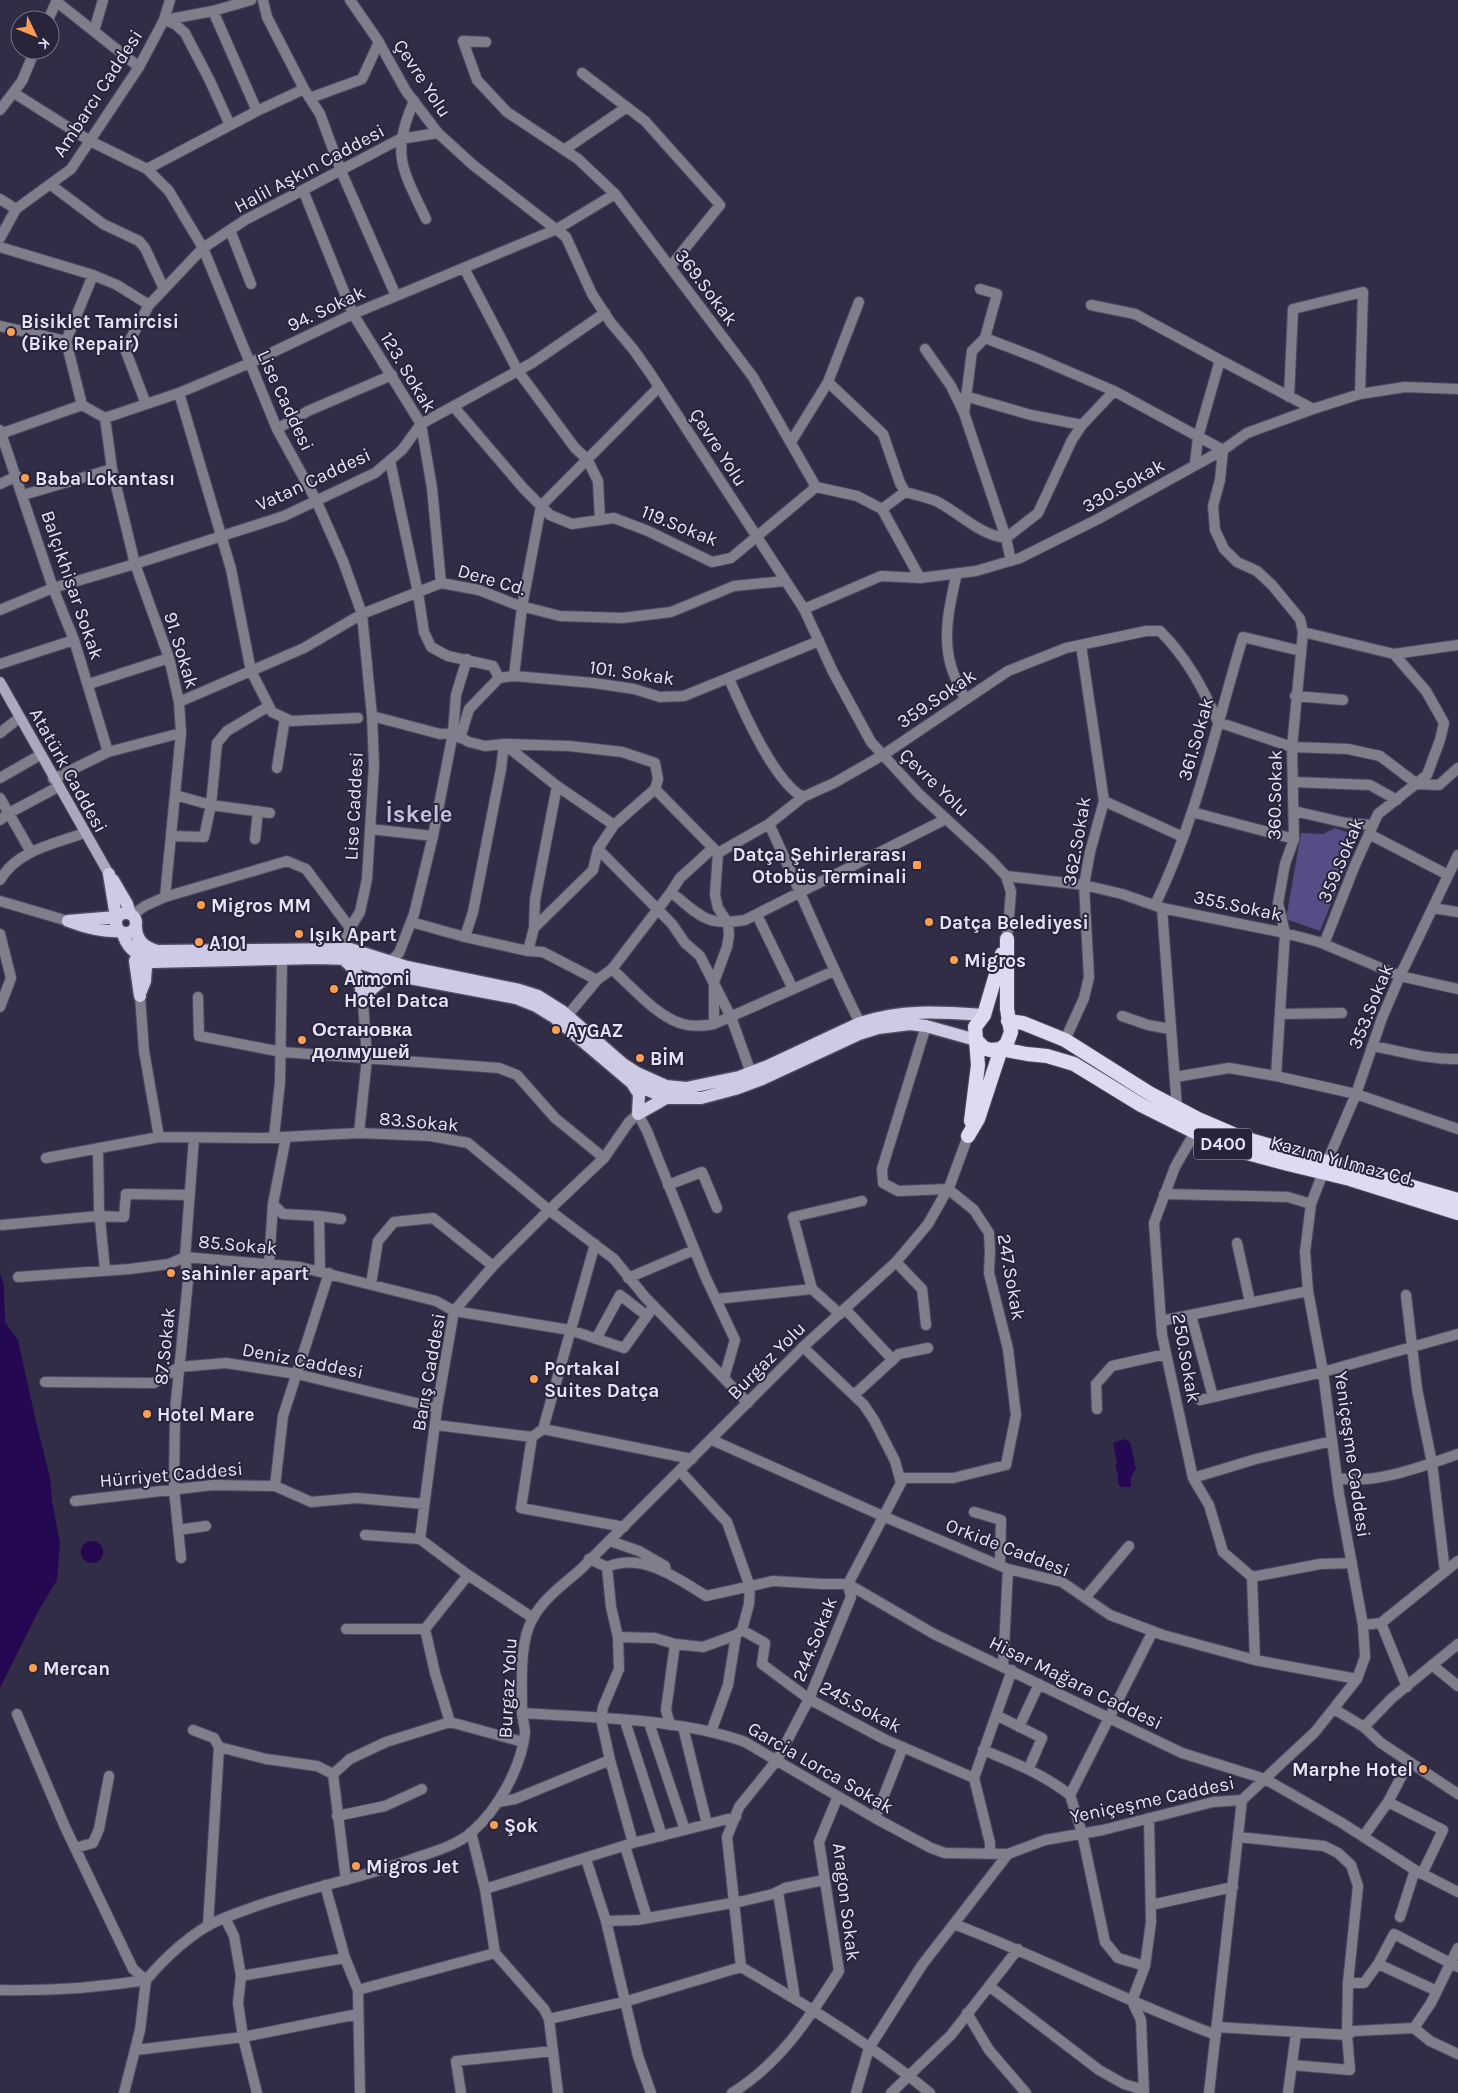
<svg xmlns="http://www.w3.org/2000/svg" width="1458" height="2093" viewBox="0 0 1458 2093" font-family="Karla,sans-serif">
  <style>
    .park { fill: #584c86 }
    .water { fill: #240852 }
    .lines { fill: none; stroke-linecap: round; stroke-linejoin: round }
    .minor-casing { stroke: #4f4a62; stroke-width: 12 }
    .tertiary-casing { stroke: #4f4a62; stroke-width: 12 }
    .secondary-casing { stroke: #4f4a62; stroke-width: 12 }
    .primary-casing { stroke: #4f4a62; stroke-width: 15 }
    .trunk-casing { stroke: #4f4a62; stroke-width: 16 }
    .minor { stroke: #807e8b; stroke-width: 10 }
    .tertiary { stroke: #807e8b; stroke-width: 10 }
    .secondary { stroke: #aca9be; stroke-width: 10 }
    .primary { stroke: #cecae5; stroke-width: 12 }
    .trunk { stroke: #dedaf1; stroke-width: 14 }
    .poi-dot { fill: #fb9e51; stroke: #28243b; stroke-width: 2 }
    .labels { text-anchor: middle; stroke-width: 4; stroke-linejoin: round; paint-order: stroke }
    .shield { fill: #28243b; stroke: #adaabc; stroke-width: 1 }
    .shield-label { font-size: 18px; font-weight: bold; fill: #e6e4f4 }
    .street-label { font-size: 19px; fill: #e6e4f4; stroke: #28243b }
    .poi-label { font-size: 19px; font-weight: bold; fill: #e6e4f4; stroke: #28243b; text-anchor: start }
    .district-label { font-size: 24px; font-weight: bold; fill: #c3bfde; stroke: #28243b }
  </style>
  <rect width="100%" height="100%" fill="#322d46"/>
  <path class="park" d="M1335 828 1358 836 1320 931 1286 919 1301 833 1323 834Z"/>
  <path class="water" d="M0 1273 4 1286 5 1322 18 1340 38 1430 50 1477 52 1501 60 1543 57 1580 39 1610 0 1688Z
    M1124 1439 1130 1442 1136 1469 1131 1477V1487H1122L1118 1484V1475L1115 1466 1117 1463 1113 1443Z
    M81 1552a11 11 0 1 1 22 0a11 11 0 1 1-22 0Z"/>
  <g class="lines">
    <g class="minor-casing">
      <path id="minor" d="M263 0 267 17 304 89 320 114 341 171 396 296
        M57 2 139 67
        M213 11 257 111
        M164 20 175 24 185 33 209 79 230 125
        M165 20 213 11 251 0
        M94 31 103 0
        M486 42 463 41 477 80 507 112 578 159 615 194 753 377 816 487 857 496 882 509 920 578
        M582 73 645 121 720 205 670 267
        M14 93 90 141 147 169 169 191 203 248 277 429 316 500 343 561 362 614 372 716 374 766 367 879 360 912 350 928
        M310 98 362 79 379 42
        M414 101C390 155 403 170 426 219
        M438 133 400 139 303 190 353 314 421 424 432 488 441 583
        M564 150 627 107
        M147 169 257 111 304 89
        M51 185 103 224 139 241 145 248 164 289
        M0 199 16 209
        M230 230 251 284
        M0 247 93 275 117 285 149 305
        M464 268 518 371 575 448 587 459 598 481 600 520
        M980 289 997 294 985 338
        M1091 305 1135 314 1220 360
        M0 326 66 341
        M925 349 951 386 964 413 1006 538 1011 561
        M828 382 883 434 900 483 905 492
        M179 393 231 569 251 671 272 712 291 721 358 718
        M965 396 1031 415 1082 425
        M1289 397 1293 309 1363 292 1360 394
        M146 404 125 349 149 305 203 248
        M82 405 105 418 179 393 250 363 353 314 557 229 615 194
        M82 405 66 341 93 275
        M454 407 524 489 550 515 572 524 614 518 648 531 712 562 731 558 816 487
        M964 413 972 351 985 338 1037 358 1114 391 1223 450
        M105 418 112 469 135 564 169 658 179 702 181 733 165 897
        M277 429 308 411 392 375
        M0 430 53 588 74 640 108 752
        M0 434 82 405
        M791 442 828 382 859 302
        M1223 450 1220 480 1213 506 1215 530 1224 549 1237 562 1257 571 1272 585 1300 619 1303 632 1292 747 1294 839 1285 864 1278 903 1285 933 1276 1076
        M390 461 418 593 424 632 431 647 448 656 493 666 499 678 514 676 594 683 634 689 660 697 684 696 819 641
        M1195 464 1198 437 1220 360 1313 409
        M0 484 17 476
        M23 495 112 469
        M541 506 659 387
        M882 509 905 492C916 495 926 497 936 501 960 513 979 535 1006 538L1038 513 1072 440 1082 425 1114 391
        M957 573C950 602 942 636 951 666 954 677 960 688 965 699
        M804 609 881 576 920 578 976 571 1020 558 1098 519 1223 450 1247 433 1313 409 1360 394 1405 387 1458 389
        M1303 632 1394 654 1426 691 1444 723 1440 740 1427 775 1378 814 1355 865 1324 944
        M1394 654 1458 645
        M0 664 74 640
        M514 676 522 607 541 506
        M729 679C743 710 774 782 803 797
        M89 684 169 658
        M1295 696 1343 700
        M179 702 304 648 362 614 441 583 479 590 517 605 560 616 622 618 671 612 734 586 785 581
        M372 716 440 734 453 733 469 742 485 746 504 744 557 786 614 825
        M0 733 19 718
        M460 738 469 709 499 678
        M277 768 285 718
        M0 778 40 755
        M53 779 108 752 181 733
        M1293 782 1370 785 1397 800
        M175 795 211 805 270 813
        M0 798 31 852
        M1104 801 1183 837
        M1294 811 1346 823 1372 825
        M1192 812 1294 839
        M0 820 9 813 58 787
        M769 824C800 890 827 958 860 1023
        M370 829 433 836
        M1369 834 1448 875
        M171 836 204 837 211 805 217 743 227 731 269 706
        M255 839 258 811
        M598 849 672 924 685 943 700 956 731 1017 751 1073
        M1006 876 1084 885 1122 894 1162 908 1285 933 1319 942 1400 976 1458 989
        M0 880C17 850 55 844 84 833
        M671 892 680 878 713 848
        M0 901 68 921
        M1155 905C1196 821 1216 726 1243 637L1301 651
        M1162 908 1177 1108
        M1433 908 1458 912
        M132 915 145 906 165 897 287 861 306 869 350 928 342 948
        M757 915 793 989
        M411 922 465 937 528 951 543 952 597 980
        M534 928 593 870 598 849 614 825 655 789
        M0 934 11 978 0 1007
        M465 937 473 912 501 769 504 744 569 746 622 752 655 763 658 779 655 789 718 853
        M528 951 534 928 535 900 557 786
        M390 962 399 953 414 914 433 836 453 733 456 695 467 659
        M612 969C632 987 657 1017 683 1024 693 1027 704 1026 714 1024L834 971
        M140 996 144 1051 159 1137
        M198 997 199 1036 282 1052 499 1068 517 1075 555 1118 604 1158
        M1280 1014 1342 1013
        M568 1015 597 980 612 969 671 892C699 915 706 927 745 920L946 819
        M1122 1016 1148 1025 1170 1029
        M714 1024V982L727 947 729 935 728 923 718 908 715 895 718 853 769 824 803 797 834 783 883 755 1008 671 1066 648 1146 631H1160C1187 658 1203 688 1218 722L1292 747 1348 749 1380 756 1417 784 1439 785 1458 768
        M1065 1040 1084 998 1089 977 1084 885 1090 852 1104 801 1081 645
        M1372 1046C1401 1051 1429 1060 1458 1059
        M1175 1077 1229 1068 1276 1076 1356 1094 1458 1129
        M638 1114 647 1131 705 1276 735 1340 724 1378
        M1195 1132 1175 1167 1154 1223 1162 1335 1193 1478 1209 1505 1223 1552 1252 1577
        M359 1133 367 1058 363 1002
        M274 1137 280 1082 282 960
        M98 1148 99 1209 105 1270
        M46 1158 159 1137 264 1138 359 1133 431 1136 468 1143 549 1210 614 1259 645 1297 748 1403
        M668 1185 702 1172 717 1208
        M1164 1194 1288 1197 1311 1204
        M273 1204 283 1214 319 1216
        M2 1225 99 1216 124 1217 126 1194 190 1195
        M1237 1243 1250 1302
        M595 1244 543 1429 532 1437 521 1508 624 1527
        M896 1262 922 1289 926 1325
        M269 1264 273 1204 286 1137
        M320 1271 319 1216 341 1219
        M18 1277 130 1269 169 1264 185 1257 300 1267 436 1301 454 1311 570 1330 624 1348 654 1306
        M628 1278 694 1250
        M371 1284 378 1241 394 1222 433 1218 493 1266
        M1406 1295 1417 1389 1432 1463 1445 1572
        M716 1299 812 1289
        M845 1309 893 1360
        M840 1314 812 1289 793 1217 862 1201
        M1191 1315 1213 1397
        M1161 1321 1308 1291
        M596 1339 620 1295 647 1316
        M45 1382 154 1383 179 1367 226 1363 297 1374 437 1408
        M854 1395 899 1354 928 1348
        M1200 1400 1323 1372 1458 1334
        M1097 1409 1096 1384 1112 1366 1166 1354
        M436 1425 532 1437
        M543 1429 692 1459
        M712 1440 885 1517 1008 1569 1062 1582 1110 1615 1163 1635 1255 1660 1357 1679
        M680 1471 727 1522 750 1587 749 1604 742 1630
        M900 1478H953L1006 1465 1016 1415 1008 1349 989 1273 990 1251 989 1233 974 1210 948 1189 898 1191 883 1183 882 1169 926 1026
        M1193 1478 1256 1459 1332 1441
        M1338 1478C1374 1485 1424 1466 1458 1454
        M275 1486 311 1502 357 1498 424 1504
        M75 1501 213 1485 275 1486 283 1416 329 1273
        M974 1512 1001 1520 1000 1565
        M178 1530 206 1526
        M365 1535 420 1539
        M610 1541 639 1551 665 1566 666 1571
        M181 1558 174 1489 175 1411 188 1281 185 1257 194 1138
        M589 1559 607 1567 611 1607 618 1637 619 1669 603 1707 601 1719 610 1760 633 1843
        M607 1567C642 1552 677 1578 706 1596L773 1581 823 1584H848L934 1634 1182 1753 1265 1779 1342 1823 1415 1870 1458 1892
        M468 1575 425 1629 435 1673 450 1722 523 1742
        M1252 1577 1320 1564 1352 1563
        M1252 1577 1255 1660
        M1085 1598 1129 1546
        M533 1618 468 1575 420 1539 437 1408 454 1311 493 1266 549 1210
        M1381 1623 1407 1687
        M1363 1625 1381 1623 1458 1561
        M346 1629H425
        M618 1637 655 1638 675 1644 703 1647 736 1635 742 1630 765 1643 762 1664 809 1699 884 1739 974 1778
        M1432 1665 1458 1686
        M1003 1667 1008 1569
        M1334 1709 1364 1727 1381 1743 1458 1794
        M522 1713C592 1718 679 1718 745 1742L875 1818 931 1848 945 1853 1008 1854
        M17 1714 65 1827 133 1969 146 1980
        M996 1715 1042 1738 1029 1768
        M625 1721 662 1836
        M649 1723 685 1830
        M670 1725 666 1710 675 1644
        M683 1727 707 1824
        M1019 1727 1039 1684
        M1364 1727 1392 1698 1458 1644
        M193 1730 214 1738 219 1747
        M711 1732 728 1685 736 1635
        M219 1747 266 1759 317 1766 333 1774
        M983 1750C1015 1763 1043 1774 1070 1795
        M333 1774 350 1759 386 1742 450 1722
        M333 1774 346 1880
        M1070 1795 1082 1833 1105 1942 1118 1958 1145 1966
        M1070 1795 1153 1631
        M498 1802 515 1799 610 1760
        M1388 1802 1443 1830 1422 1874
        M337 1816 385 1806 422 1789
        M875 1818 903 1747
        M471 1832 485 1889 495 1953 544 2009 549 2019 558 2093
        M1238 1837 1324 1846 1338 1853 1351 1865 1358 1886 1348 1983 1347 2035 1350 2070 1292 2065
        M1363 1837 1388 1802 1409 1762
        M625 1846 647 1918
        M75 1848 93 1843 99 1829 109 1776
        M990 1854V1843L974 1778 1012 1670
        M586 1859 606 1921 638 2056 651 2093
        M325 1885 345 1958 358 1990 360 2093
        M485 1889 633 1843 736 1817
        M778 1892 795 1999
        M1151 1905 1233 1887
        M1400 1917 1415 1870
        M225 1918 234 1936 241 1976 238 2003 243 2037 257 2093
        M606 1921 637 1920 743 1901 773 1894 785 1888 824 1880
        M954 1924C1043 1958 1127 2002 1216 2035
        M208 1926 219 1747
        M741 1967 727 1837 739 1807 777 1760 809 1699 851 1597 848 1584 901 1483 895 1461 874 1420 864 1405 803 1347
        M741 1967C806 2005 872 2045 930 2093
        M241 1976 345 1958
        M1348 1983H1364L1378 1964
        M989 1986 1099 2070 1124 2084 1144 2090
        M0 1990C49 1991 97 1988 146 1980
        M358 1990 495 1953
        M1437 1991 1378 1964 1394 1934 1458 1967
        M967 2013 989 2050 1026 2093
        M549 2019 624 2002 741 1967
        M1217 2027 1347 2035 1354 2031 1414 2028 1431 2003 1458 1948
        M1414 2028 1430 2041 1458 2054
        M136 2050 243 2037 358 2014
        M124 2093 140 2030 146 1980
        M461 2093 456 2061 553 2051
        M732 2093C781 2063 809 2018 839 1971L819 1842 838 1796
        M856 2093 869 2048 922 1965 1008 1854 1045 1840 1103 1830 1213 1802 1242 1800 1315 1732 1357 1679 1365 1657 1363 1625 1339 1494 1323 1372 1308 1291 1305 1252 1311 1204 1327 1162 1356 1094 1382 1018 1400 976 1458 855
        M891 2093 951 2035 1018 1949
        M1144 2093 1141 2020 1132 2001 1145 1966 1151 1922 1149 1818
        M1209 2093 1242 1800
        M1288 2093 1296 2033"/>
    </g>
    <g class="tertiary-casing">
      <path id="tertiary" d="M350 0 377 39 406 91 438 133 473 165 566 237 592 294 611 323 633 349 650 373 804 609 833 672 871 742 919 794 991 860 1006 876 1011 892 1007 939
        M48 20 57 0
        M0 110 22 81 35 50
        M0 238 16 209 71 169 139 67 164 20 170 0
        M203 248 245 220 303 190
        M0 610 53 588 135 564 284 516 375 473 402 450 421 424 532 363 605 313
        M549 1210 604 1158 629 1122 638 1114
        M146 1980C164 1959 185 1939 209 1925 222 1918 237 1913 251 1908 302 1889 355 1880 407 1861 428 1853 455 1847 472 1832 498 1809 521 1768 525 1733 525 1726 522 1718 522 1711 522 1684 519 1641 533 1618 544 1598 564 1584 581 1569L803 1347 896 1262 928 1224 950 1185 968 1136"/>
    </g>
    <g class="secondary-casing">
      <path id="secondary" d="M0 682 109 874"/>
    </g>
    <g class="primary-casing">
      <path id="primary" d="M113 880 127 904 130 914
        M116 923a10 10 0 1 1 20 0a10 10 0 1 1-20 0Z
        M68 921 116 917 109 874
        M71 922C87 928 102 932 120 931
        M136 927C136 941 145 948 158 951L350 949 407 967 519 990 538 996 562 1011 623 1064 637 1073 666 1086 686 1088 739 1077 768 1066 860 1023C903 1009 940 1012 984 1015
        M123 933C126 948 138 956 152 962L318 958 348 959 404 977 516 998 536 1006 554 1017 632 1083 666 1098H701L735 1089 762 1079 859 1034 878 1028 910 1024 926 1026 976 1040
        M344 960C359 971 361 985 363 1002
        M141 991 145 981 147 952
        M140 996 135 961 141 948
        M363 1002C369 988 383 979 396 975
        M632 1083 639 1094 638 1114
        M638 1114 666 1098"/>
    </g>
    <g class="trunk-casing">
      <path id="trunk" d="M1008 1021 1023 1023 1065 1040 1149 1093 1198 1119 1240 1137 1458 1200
        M976 1040 984 1048 990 1050 1001 1049 1027 1054 1047 1056 1074 1064 1141 1105 1195 1132 1236 1150 1288 1164 1350 1179 1458 1213
        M971 1121 978 1065 975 1027 984 1015 1002 954
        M968 1136 978 1119 1001 1049 1007 1043 1011 1032 1007 1009V939"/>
    </g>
    <use href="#minor" class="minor"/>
    <use href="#tertiary" class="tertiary"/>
    <use href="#secondary" class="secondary"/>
    <use href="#primary" class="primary"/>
    <use href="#trunk" class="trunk"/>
  </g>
  <g class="poi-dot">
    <circle cx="11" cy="332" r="5"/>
    <circle cx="25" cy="478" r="5"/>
    <rect x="912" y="860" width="10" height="10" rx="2.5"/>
    <circle cx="201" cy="905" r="5"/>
    <circle cx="929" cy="922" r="5"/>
    <circle cx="299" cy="934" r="5"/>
    <circle cx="199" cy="942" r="5"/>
    <circle cx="954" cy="960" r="5"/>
    <circle cx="334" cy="989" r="5"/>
    <circle cx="556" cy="1030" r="5"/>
    <circle cx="302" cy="1040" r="5"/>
    <circle cx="640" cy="1058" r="5"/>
    <circle cx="171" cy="1273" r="5"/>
    <circle cx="534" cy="1379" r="5"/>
    <circle cx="147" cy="1414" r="5"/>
    <circle cx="33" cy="1668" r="5"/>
    <circle cx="1423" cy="1769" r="5"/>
    <circle cx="494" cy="1825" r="5"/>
    <circle cx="356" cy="1866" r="5"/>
  </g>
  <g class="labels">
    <rect class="shield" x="1194" y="1128.5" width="58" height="31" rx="4"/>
    <g class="shield-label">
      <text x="1223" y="1150">D400</text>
    </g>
    <g class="street-label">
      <text transform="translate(423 78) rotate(57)" y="7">Çevre Yolu</text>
      <text transform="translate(97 93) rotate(-57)" y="7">Ambarcı Caddesi</text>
      <text transform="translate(309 168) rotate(-28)" y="7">Halil Aşkın Caddesi</text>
      <text transform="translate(707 287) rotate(53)" y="7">369.Sokak</text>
      <text transform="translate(326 308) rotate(-25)" y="7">94. Sokak</text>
      <text transform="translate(409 372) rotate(59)" y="7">123. Sokak</text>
      <text transform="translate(286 400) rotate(65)" y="7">Lise Caddesi</text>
      <text transform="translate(719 447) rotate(57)" y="7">Çevre Yolu</text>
      <text transform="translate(313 479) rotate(-25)" y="7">Vatan Caddesi</text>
      <text transform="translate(1123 485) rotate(-29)" y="7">330.Sokak</text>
      <text transform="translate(680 525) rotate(22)" y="7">119.Sokak</text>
      <text transform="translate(492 579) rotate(16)" y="7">Dere Cd.</text>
      <text transform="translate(73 585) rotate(71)" y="7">Balçıkhisar Sokak</text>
      <text transform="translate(182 650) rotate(73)" y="7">91. Sokak</text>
      <text transform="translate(632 672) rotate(8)" y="7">101. Sokak</text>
      <text transform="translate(936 698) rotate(-34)" y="7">359.Sokak</text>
      <text transform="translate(1195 739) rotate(-74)" y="7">361.Sokak</text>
      <text transform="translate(69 770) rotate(61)" y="7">Atatürk Caddesi</text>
      <text transform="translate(935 782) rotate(44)" y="7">Çevre Yolu</text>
      <text transform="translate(1274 795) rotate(-89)" y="7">360.Sokak</text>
      <text transform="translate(353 806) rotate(-87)" y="7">Lise Caddesi</text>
      <text transform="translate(1076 841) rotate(-80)" y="7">362.Sokak</text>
      <text transform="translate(1340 860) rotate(-67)" y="7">359.Sokak</text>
      <text transform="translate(1238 905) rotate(12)" y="7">355.Sokak</text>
      <text transform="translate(1370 1006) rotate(-68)" y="7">353.Sokak</text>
      <text transform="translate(419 1121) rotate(5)" y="7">83.Sokak</text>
      <text transform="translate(1343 1160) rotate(15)" y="7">Kazım Yılmaz Cd.</text>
      <text transform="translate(238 1244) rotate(5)" y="7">85.Sokak</text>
      <text transform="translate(1012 1277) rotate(80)" y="7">247.Sokak</text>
      <text transform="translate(164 1346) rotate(-84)" y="7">87.Sokak</text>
      <text transform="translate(1187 1358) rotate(80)" y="7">250.Sokak</text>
      <text transform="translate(303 1360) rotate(11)" y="7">Deniz Caddesi</text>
      <text transform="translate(766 1360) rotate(-45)" y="7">Burgaz Yolu</text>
      <text transform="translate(428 1372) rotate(-80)" y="7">Barış Caddesi</text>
      <text transform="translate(1353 1454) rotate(82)" y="7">Yeniçeşme Caddesi</text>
      <text transform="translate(171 1474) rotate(-5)" y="7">Hürriyet Caddesi</text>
      <text transform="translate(1008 1547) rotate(21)" y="7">Orkide Caddesi</text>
      <text transform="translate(814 1639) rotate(-68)" y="7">244.Sokak</text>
      <text transform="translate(1076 1682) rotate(26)" y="7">Hisar Mağara Caddesi</text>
      <text transform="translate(507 1688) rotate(-87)" y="7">Burgaz Yolu</text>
      <text transform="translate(861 1706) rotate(28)" y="7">245.Sokak</text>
      <text transform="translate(821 1767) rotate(30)" y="7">Garcia Lorca Sokak</text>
      <text transform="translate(1152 1799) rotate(-12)" y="7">Yeniçeşme Caddesi</text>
      <text transform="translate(847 1902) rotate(83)" y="7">Aragon Sokak</text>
    </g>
    <g class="poi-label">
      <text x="21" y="328">Bisiklet Tamircisi<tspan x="21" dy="22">(Bike Repair)</tspan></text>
      <text x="35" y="485">Baba Lokantası</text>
      <text x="907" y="861" text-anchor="end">Datça Şehirlerarası<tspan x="907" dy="22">Otobüs Terminali</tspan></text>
      <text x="211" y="912">Migros MM</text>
      <text x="939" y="929">Datça Belediyesi</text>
      <text x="309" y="941">Işık Apart</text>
      <text x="209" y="949">A101</text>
      <text x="964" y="967">Migros</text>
      <text x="344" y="985">Armoni<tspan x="344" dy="22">Hotel Datca</tspan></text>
      <text x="312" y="1036">Остановка<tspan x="312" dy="22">долмушей</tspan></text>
      <text x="566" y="1037">AyGAZ</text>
      <text x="650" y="1065">BİM</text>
      <text x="181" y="1280">sahinler apart</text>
      <text x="544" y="1375">Portakal<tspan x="544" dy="22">Suites Datça</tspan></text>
      <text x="157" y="1421">Hotel Mare</text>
      <text x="43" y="1675">Mercan</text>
      <text x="1413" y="1776" text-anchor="end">Marphe Hotel</text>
      <text x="504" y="1832">Şok</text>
      <text x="366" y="1873">Migros Jet</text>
    </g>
    <g class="district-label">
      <text x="419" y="822">İskele</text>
    </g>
  </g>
  <g transform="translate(35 35) rotate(133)"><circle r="24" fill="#28243b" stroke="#747185"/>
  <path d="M0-4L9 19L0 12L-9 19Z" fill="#fb9e51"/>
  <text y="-8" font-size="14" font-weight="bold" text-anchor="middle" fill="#e6e4f4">K</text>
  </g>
</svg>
